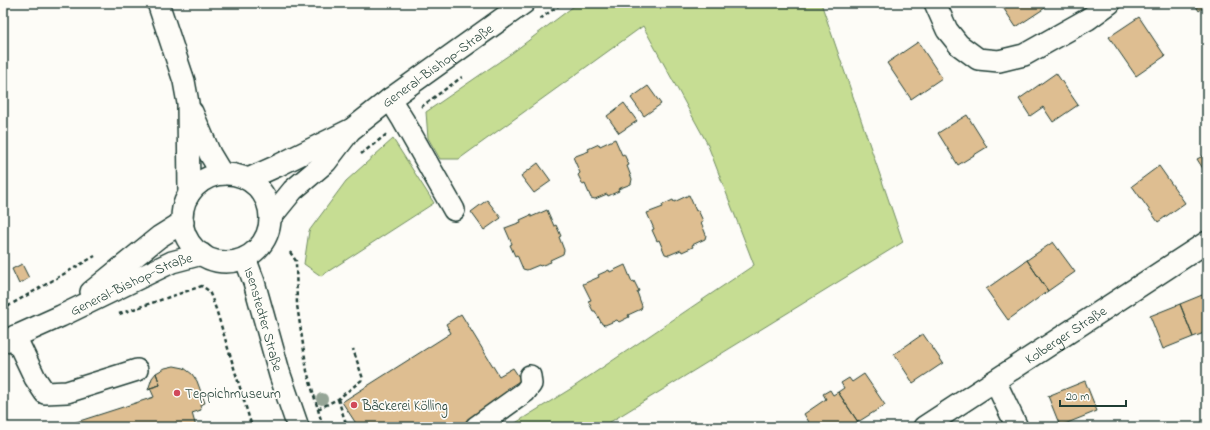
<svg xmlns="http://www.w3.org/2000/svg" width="1210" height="430" viewBox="0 0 1210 430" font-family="'Indie Flower',sans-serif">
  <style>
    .green { fill: #c6dd93; stroke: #728d64 }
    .building { fill: #debe91; stroke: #1f3d34 }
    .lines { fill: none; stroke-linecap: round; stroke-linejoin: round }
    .minor-casing { stroke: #1f3d34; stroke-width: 24 }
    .path { stroke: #1f3d34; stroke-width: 2.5; stroke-dasharray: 4 3; stroke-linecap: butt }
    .minor { stroke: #fdfcf7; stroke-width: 21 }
    .tree { fill: #95a596 }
    .poi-dot { fill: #d1495b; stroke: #fdfcf7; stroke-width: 1.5 }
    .labels { text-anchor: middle; stroke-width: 3.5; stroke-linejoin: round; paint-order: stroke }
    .street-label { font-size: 14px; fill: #1f3d34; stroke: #fdfcf7 }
    .poi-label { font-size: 14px; fill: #1f3d34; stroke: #fdfcf7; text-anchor: start }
  </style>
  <rect width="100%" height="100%" fill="#fdfcf7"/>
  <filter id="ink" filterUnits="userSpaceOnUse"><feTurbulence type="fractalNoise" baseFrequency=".025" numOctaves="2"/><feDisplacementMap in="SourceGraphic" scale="8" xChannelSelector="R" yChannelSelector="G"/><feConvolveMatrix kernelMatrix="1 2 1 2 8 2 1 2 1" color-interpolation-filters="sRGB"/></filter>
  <g filter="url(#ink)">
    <path class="green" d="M578 3H821L903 242 602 427H509L572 388 754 265 707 143 643 26 459 159H440L428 138 426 112 512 53Z
      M393 139 434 203 321 276 304 264 309 231 346 181Z"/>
    <path class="building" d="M1000 3H1042L1045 8 1016 27Z
      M1194 3H1207V5L1199 11Z
      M1139 17 1165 56 1136 76 1109 37Z
      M918 42 942 78 911 99 887 63Z
      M1056 73 1078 105 1053 122 1043 107 1030 116 1019 99Z
      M648 86 661 104 644 116 631 98Z
      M624 103 637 121 619 133 607 116Z
      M967 115 987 147 958 165 938 133Z
      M615 139 622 155 624 154 629 165 627 166 632 179 631 184 618 189 619 191 608 196 607 194 595 199 591 198 585 184 583 185 578 175 580 173 573 157 589 151 588 149 599 144 600 146Z
      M1207 154V175L1197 159Z
      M538 163 551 181 534 193 521 176Z
      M1159 166 1185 203 1158 222 1132 186Z
      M689 195 696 211 698 210 703 221 701 222 706 235 705 239 692 245 693 247 682 252 681 250 669 255 665 254 659 240 657 241 652 230 654 229 647 213 663 207 662 205 673 200 674 202Z
      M487 200 501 218 484 230 471 212Z
      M547 210 554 226 556 225 561 236 559 237 564 250 563 254 550 260 551 262 540 266 539 265 527 270 523 269 517 255 515 256 510 245 512 244 505 228 521 222 520 220 531 215V217Z
      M1053 242 1075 272 1048 291 1027 260Z
      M1027 260 1048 291 1008 320 986 289Z
      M22 264 29 278 19 284 12 269Z
      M625 265 632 282 634 281 639 291 637 292 642 306 641 309 628 315 629 317 619 322 617 320 605 325 602 324 595 311H593L588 301 591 300 583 284 599 277 598 275 609 270 610 272Z
      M1207 293V332L1193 337 1180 304Z
      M1180 304 1193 337 1163 349 1150 316Z
      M461 314 499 376 513 368 521 380 507 389 511 395 460 427H354L357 425 342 402 451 333 446 324Z
      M923 334 943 363 913 383 894 354Z
      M174 366 184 368 192 374 197 381 205 403 200 405 201 410 192 413 196 427H61L154 397 150 388 160 385 156 373 165 368Z
      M156 373 160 385 150 388 151 389 148 390 152 378Z
      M864 374 885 405 858 422 838 392 844 388 841 383 849 378 852 382Z
      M1085 381 1097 411 1060 426 1048 396Z
      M830 390 833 395 838 392 858 422 851 427H812L804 414 826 399 823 394Z"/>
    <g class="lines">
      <g class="minor-casing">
        <g id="minor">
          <path d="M158 3 184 81 188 103 189 194"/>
          <path d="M935 3 947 30 959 45 978 59 999 61 1024 55 1088 19 1110 3"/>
          <path d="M390 99 403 120 454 210"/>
          <path d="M192 112 210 154 222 174"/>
          <circle cx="226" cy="218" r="44"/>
          <path id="s1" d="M248 179 277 166 352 129 390 99 524 3"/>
          <path d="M271 217 293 190 326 162 349 132"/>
          <path id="s2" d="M245 258 254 282 280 375 298 427"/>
          <path d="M91 292 159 237 183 222"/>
          <path d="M15 336 35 378 45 393 67 392 137 370"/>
          <path id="s3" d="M3 342 61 316 172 262 202 254"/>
          <path d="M995 381 1017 427"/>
          <path d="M476 427 525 392 531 384 530 376"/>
          <path id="s4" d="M924 427 1207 242"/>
        </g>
      </g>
      <path class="path" d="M540 19 562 3
        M421 107 462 77
        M361 154 387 134
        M290 252 296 261 297 305 307 371 323 427
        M3 312 10 305 95 256
        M119 314 202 286 209 291 216 309 252 427
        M338 399 347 427
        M318 409 338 399 363 379 353 349"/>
      <use href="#minor" class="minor"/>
    </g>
    <circle class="tree" cx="322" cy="399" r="6"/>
  </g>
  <g class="poi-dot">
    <circle cx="177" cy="393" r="4"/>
    <circle cx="354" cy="405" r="4"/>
  </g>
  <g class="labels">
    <g class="street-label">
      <text dy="5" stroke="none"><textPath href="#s1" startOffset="222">General-Bishop-Straße</textPath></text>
      <text dy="5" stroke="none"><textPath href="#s3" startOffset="141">General-Bishop-Straße</textPath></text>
      <text dy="5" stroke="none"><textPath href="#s2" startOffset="64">Isenstedter Straße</textPath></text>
      <text dy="5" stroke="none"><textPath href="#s4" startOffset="169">Kolberger Straße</textPath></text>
    </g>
    <g class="poi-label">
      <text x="185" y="398">Teppichmuseum</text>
      <text x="362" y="410">Bäckerei Kölling</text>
    </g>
  </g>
  <rect width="1210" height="430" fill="none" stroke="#fdfcf7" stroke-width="16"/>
  <rect x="8" y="8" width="1194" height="414" fill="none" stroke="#1f3d34" stroke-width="1.5" filter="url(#ink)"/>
  <path d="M1060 400v6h66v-6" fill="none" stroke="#1f3d34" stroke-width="2"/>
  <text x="1066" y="400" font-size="12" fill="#1f3d34" stroke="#fdfcf7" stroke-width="3" paint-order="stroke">20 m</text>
</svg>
